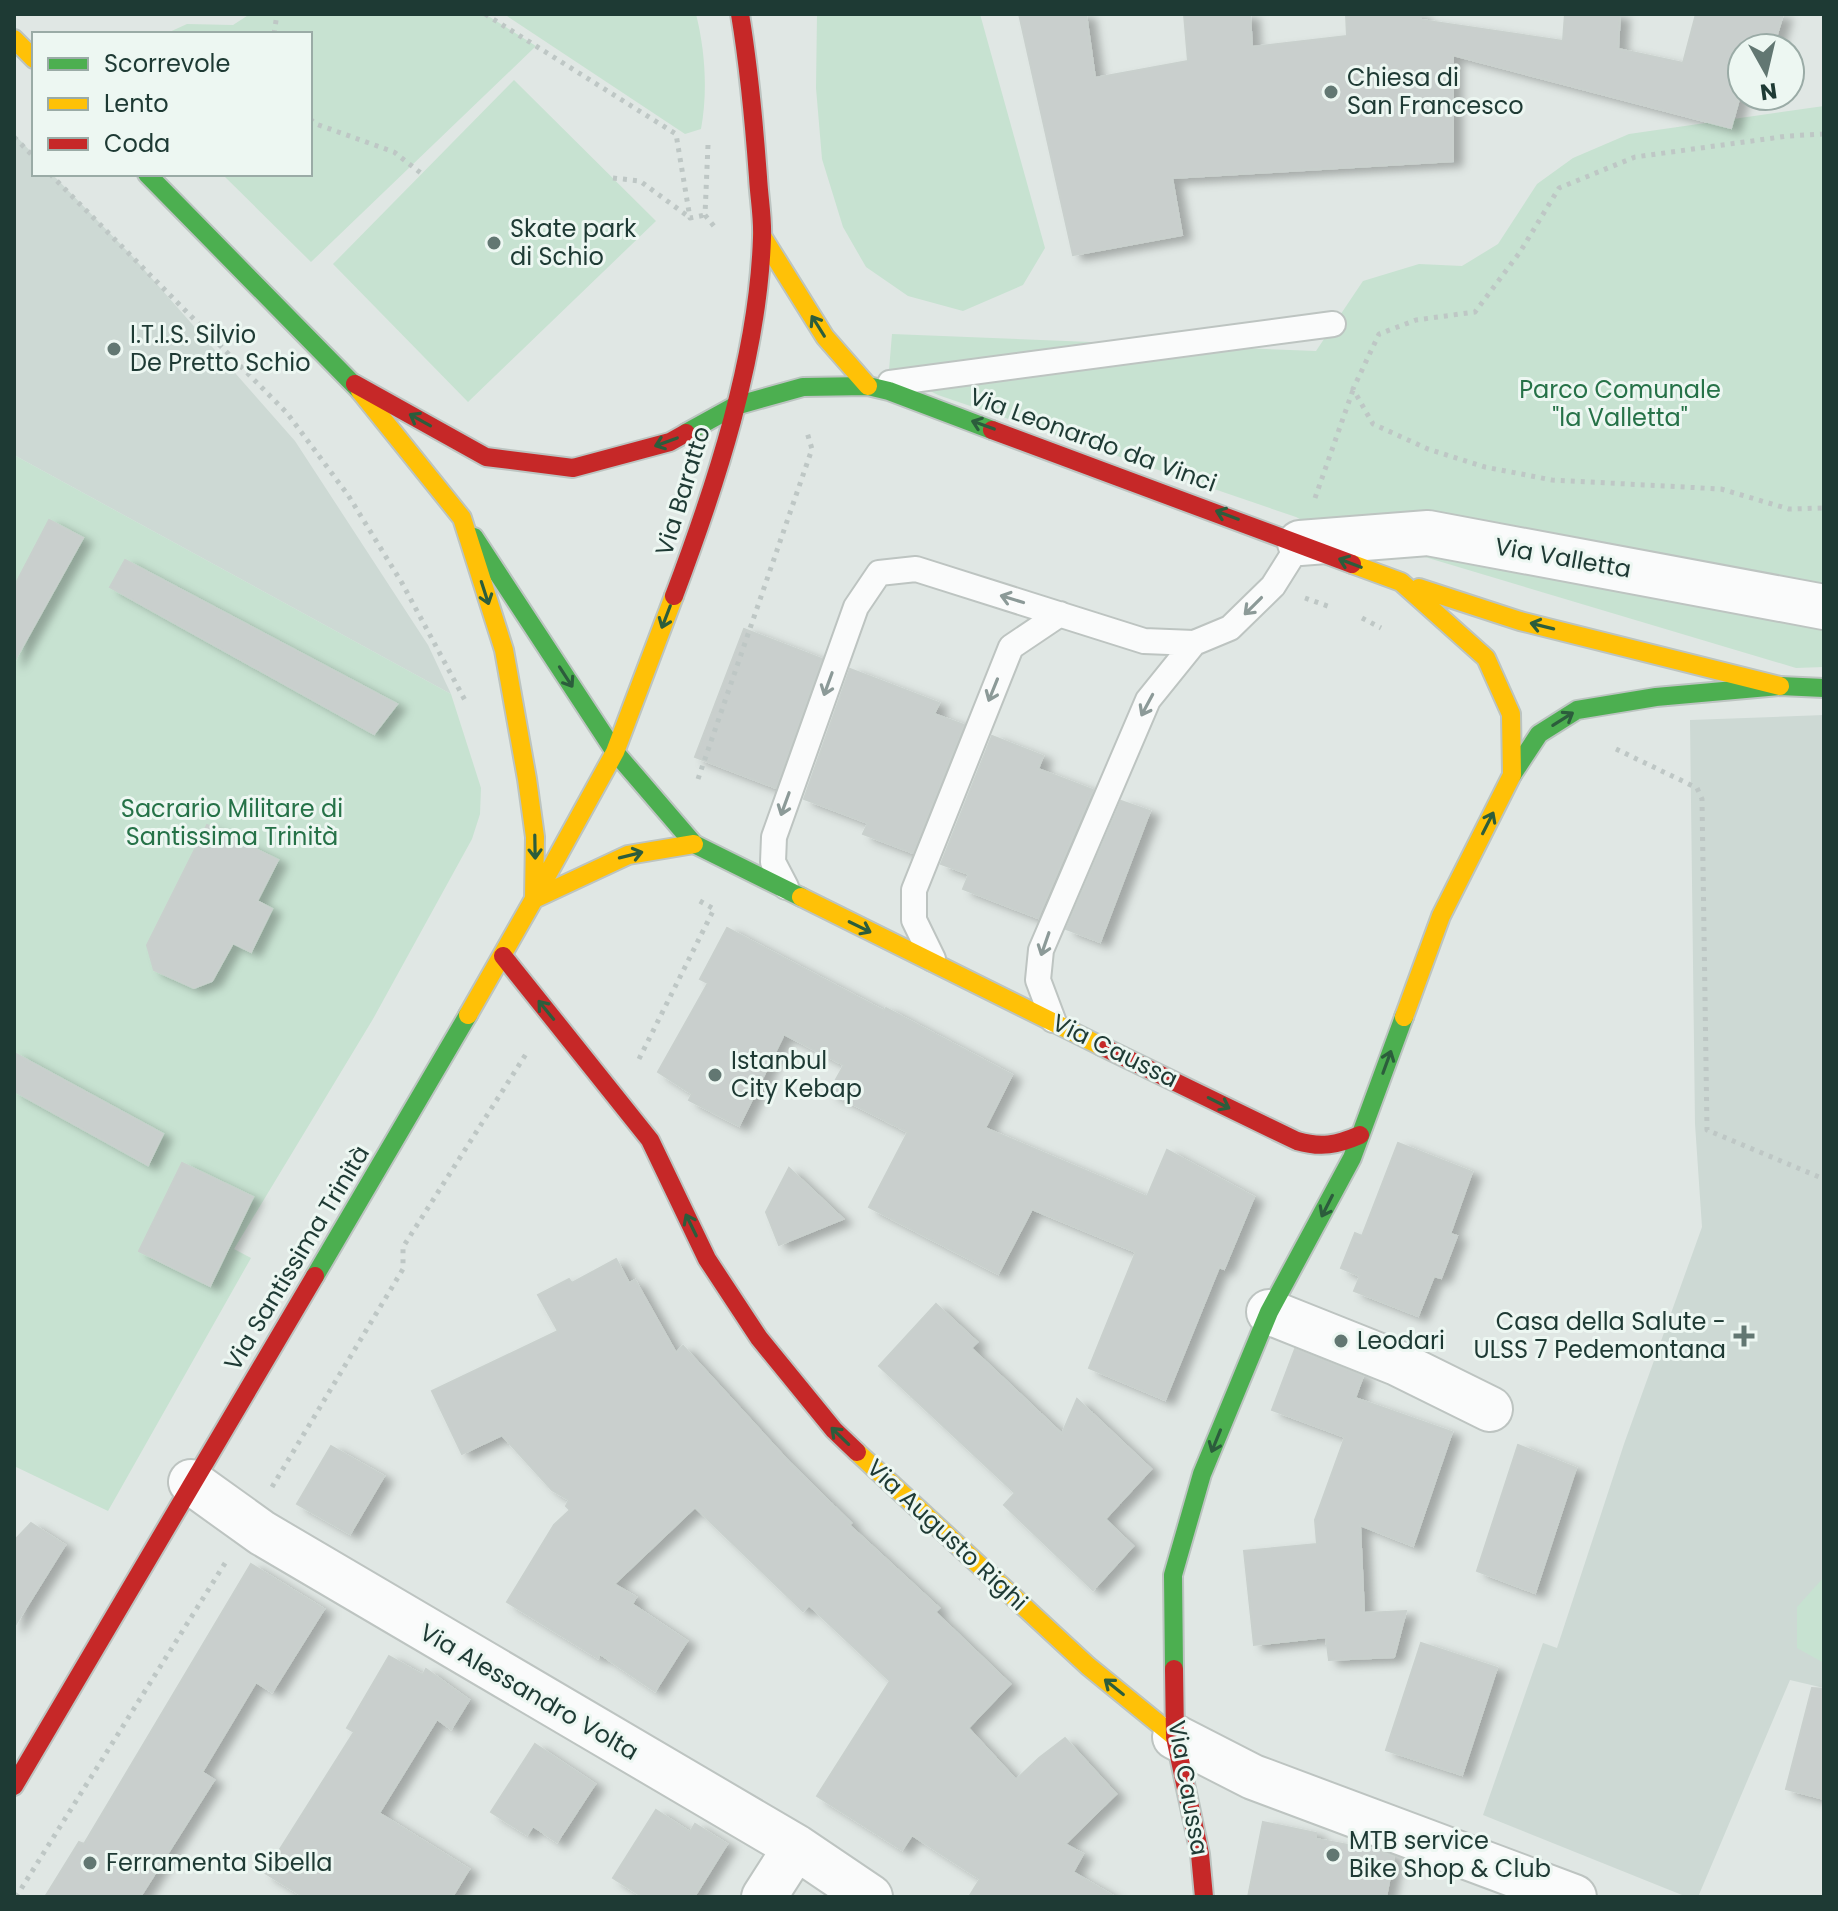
<svg xmlns="http://www.w3.org/2000/svg" width="1838" height="1911" viewBox="0 0 1838 1911" font-family="Poppins,sans-serif">
  <style>
    .built { fill: #cdd9d4 }
    .green { fill: #c7e2d1 }
    .building { fill: #c9cfcd; stroke: #c9d0cd; stroke-width: 2; filter: url(#shadow) }
    .lines { fill: none; stroke-linecap: round; stroke-linejoin: round }
    .lane-casing { stroke: #bdc4c1; stroke-width: 28 }
    .street-casing { stroke: #bdc4c1; stroke-width: 48 }
    .fast-casing { stroke: #bcc4c1; stroke-width: 22 }
    .slow-casing { stroke: #bcc4c1; stroke-width: 22 }
    .jam-casing { stroke: #bcc4c1; stroke-width: 22 }
    .path { stroke: #bec7c5; stroke-width: 5; stroke-dasharray: 4 6; stroke-linecap: butt }
    .lane { stroke: #fafbfb; stroke-width: 24 }
    .street { stroke: #fafbfb; stroke-width: 44 }
    .fast { stroke: #4caf50; stroke-width: 18 }
    .slow { stroke: #ffc107; stroke-width: 18 }
    .jam { stroke: #c62828; stroke-width: 18 }
    .oneway { stroke: #2c5d3c }
    .oneway2 { stroke: #8c9a98 }
    .poi-dot { fill: #627772; stroke: #edf7f2; stroke-width: 3 }
    .labels { text-anchor: middle; stroke-width: 6; stroke-linejoin: round; paint-order: stroke }
    .poi-label { font-size: 24px; fill: #1e3a34; stroke: #edf7f2; text-anchor: start }
    .park-label { font-size: 24px; fill: #267248; stroke: #edf7f2 }
    .street-label { font-size: 24px; fill: #1e3a34; stroke: #edf7f2 }
  </style>
  <defs>
    <filter id="shadow"><feDropShadow dx="9" dy="5" stdDeviation="4" flood-color="#0004"/></filter>
  </defs>
  <rect width="100%" height="100%" fill="#e0e7e4"/>
  <path class="built" d="M14 134 34 155V174H52L133 257 295 441 428 645 451 694 14 455Z
    M1824 715V1688L1790 1680 1698 1897H1687L1483 1815 1543 1643 1557 1648 1624 1444 1702 1227 1695 1124 1690 720Z"/>
  <path class="green" d="M250 14H485L536 46 311 262 222 174H310V34H165L187 24 233 25Z
    M504 14H696C705 50 708 91 701 129L685 134Z
    M817 14H980L1045 248 1023 285 963 311 908 296 866 267 843 227 822 159 816 88Z
    M514 80 656 221 468 402 333 264Z
    M1824 106V667L1796 668 1348 534 1323 531 1296 517 938 395 889 370 892 334 1316 351 1363 281 1419 264 1462 266 1498 244 1537 184 1573 158 1629 134Z
    M14 455 451 694 481 788 480 814 472 839 373 1019 234 1249 251 1258 108 1511 14 1466Z
    M1824 1577V1663L1797 1648V1607Z"/>
  <path class="building" d="M1019 14H1086L1095 78 1188 61 1184 14H1250L1252 47 1347 36 1346 14H1421V20L1563 41 1565 14H1620L1618 49 1683 63 1696 14H1783L1773 48H1742V88L1731 128 1453 55V161L1172 178 1182 235 1073 255Z
    M49 520 83 538 14 662V587Z
    M125 560 397 704 374 734 110 587Z
    M744 629 822 659 776 788 695 757Z
    M850 669 939 703 934 714 964 725 913 853 863 834 868 823 804 799Z
    M992 736 1043 756 1038 769 1093 790 1038 918 963 889 969 874 941 864Z
    M1121 801 1150 811 1100 942 1066 929Z
    M207 825 278 860 257 901 272 909 251 952 233 943 212 981 194 988 154 970 147 945Z
    M727 928 884 1011 886 1008 1012 1075 985 1128 1147 1197 1167 1150 1254 1197 1224 1269 1219 1267 1165 1400 1089 1368 1136 1252 1032 1209 998 1274 869 1207 908 1132 829 1092 844 1065 784 1034 739 1126 689 1100 692 1094 658 1072 708 983 700 979Z
    M14 1053 163 1134 148 1165 14 1091Z
    M1398 1143 1472 1172 1450 1234 1457 1236 1441 1278 1434 1276 1418 1316 1354 1291 1360 1276 1341 1268 1355 1233 1362 1236Z
    M182 1163 253 1197 210 1286 139 1251Z
    M789 1168 843 1219 779 1245 766 1212Z
    M616 1259 629 1283 635 1280 676 1353 683 1346 788 1461 851 1523 849 1525 939 1608 935 1612 1010 1684 968 1728 1016 1780 1039 1758 1065 1738 1116 1794 1065 1844 1083 1854 1073 1872 1115 1897H969L980 1879 912 1835 902 1850 817 1796 890 1681 809 1605 803 1611 695 1507 614 1584 636 1597 632 1604 687 1641 655 1691 600 1654 598 1658 507 1602 554 1525 570 1510 566 1506 569 1500 552 1490 502 1435 462 1454 432 1391 558 1331 538 1295 569 1279 572 1283Z
    M936 1304 977 1342 971 1348 1062 1434 1077 1399 1151 1469 1105 1519 1133 1546 1093 1590 1004 1505 1015 1493 879 1366Z
    M1295 1349 1363 1376 1355 1398 1452 1432 1413 1546 1360 1525 1364 1613 1406 1611 1394 1657 1329 1660 1326 1637 1254 1645 1244 1551 1317 1544 1315 1520 1345 1437 1272 1410Z
    M1518 1445 1576 1468 1535 1593 1477 1571Z
    M331 1446 384 1476 350 1534 297 1504Z
    M31 1523 65 1545 14 1627V1541Z
    M251 1564 324 1609 272 1692 256 1682 202 1772 214 1780 140 1897H45L79 1842 84 1844Z
    M1421 1643 1497 1668 1462 1775 1386 1750Z
    M389 1656 423 1675 426 1669 469 1700 451 1729 437 1719 379 1813 469 1869 452 1897H304L265 1873 354 1732 347 1728Z
    M1812 1688 1824 1689V1799L1786 1789Z
    M535 1744 595 1784 557 1842 533 1826 527 1835 491 1812Z
    M656 1810 690 1832 695 1824 727 1844 694 1897H643L613 1878Z
    M1263 1822 1316 1833V1839L1380 1851 1394 1856 1386 1897H1248Z"/>
  <g class="lines">
    <g class="lane-casing">
      <path id="lane" d="M890 383 1333 324
        M786 887 773 862 774 837 856 607 879 573 916 569 1144 641 1194 643 1230 628 1273 586 1300 543
        M933 959 914 920V890L1011 647 1060 614
        M1053 1020 1038 980 1041 950 1148 700 1194 643"/>
    </g>
    <g class="street-casing">
      <path id="street" d="M1300 543 1428 533 1824 607
        M1269 1312 1397 1363 1490 1409
        M191 1482 262 1533 796 1847 870 1897
        M1175 1737 1253 1777 1574 1897
        M764 1897 796 1847"/>
    </g>
    <g class="fast-casing">
      <path id="fast" d="M147 174 360 391
        M686 433 735 406 803 387 868 386 889 391 992 430
        M474 537 615 752 694 844 801 897
        M1512 775 1539 734 1577 710 1656 697 1780 686 1824 688
        M315 1276 468 1015
        M1174 1669 1173 1575 1202 1474 1269 1312 1352 1158 1404 1017"/>
    </g>
    <g class="slow-casing">
      <path id="slow" d="M14 39 34 59
        M762 236 825 337 868 386
        M360 391 462 518 504 650 527 779 535 837 534 899 468 1015
        M1352 564 1401 582 1486 658 1511 714 1512 775 1441 916 1404 1017
        M1419 588 1520 621 1780 686
        M801 897 1101 1046
        M534 899 615 752 674 596
        M534 899 628 855 694 844
        M857 1452 1088 1666 1175 1737"/>
    </g>
    <g class="jam-casing">
      <path id="jam" d="M355 384 486 457 573 468 670 442 686 433
        M992 430 1352 564
        M674 596C716 485 758 357 762 238 763 218 759 197 758 177 754 122 749 68 740 14
        M503 956 650 1140 707 1259 759 1338 834 1430 857 1452
        M1101 1046 1297 1141C1321 1148 1337 1145 1360 1135
        M1174 1669 1175 1737 1200 1854 1204 1897
        M14 1786 315 1276"/>
    </g>
    <path class="path" d="M485 14 676 134 690 218 705 215
      M274 34 277 14
      M310 119 316 124 394 152 422 174
      M1824 134 1788 136 1635 157 1559 188 1520 252 1475 312 1416 320 1379 334 1353 389 1373 424 1428 449 1485 467 1552 480 1721 489 1789 509 1824 508
      M14 137 34 157
      M708 145 705 215 717 230
      M50 174 287 413 348 495 402 583 467 704
      M613 178 640 181 689 217
      M1315 498 1353 390
      M1305 598 1333 608
      M1362 618 1381 628
      M1616 749 1697 788 1702 799 1707 1130 1824 1179
      M698 779 812 449 806 429
      M639 1059 714 909 698 900
      M272 1487 403 1269V1247L526 1054
      M16 1897 227 1560"/>
    <use href="#lane" class="lane"/>
    <use href="#street" class="street"/>
    <use href="#fast" class="fast"/>
    <use href="#slow" class="slow"/>
    <use href="#jam" class="jam"/>
  </g>
  <defs><path id="oneway-shaft" d="M-6 0H5M1.5-3L5.5 0L1.5 3" fill="none" stroke-width="1.6" stroke-linecap="round" stroke-linejoin="round" transform="scale(2)"/></defs>
  <g class="oneway">
    <use href="#oneway-shaft" transform="translate(818 326) rotate(-122)"/>
    <use href="#oneway-shaft" transform="translate(420 420) rotate(-151)"/>
    <use href="#oneway-shaft" transform="translate(983 425) rotate(-160)"/>
    <use href="#oneway-shaft" transform="translate(666 442) rotate(160)"/>
    <use href="#oneway-shaft" transform="translate(1227 515) rotate(-159)"/>
    <use href="#oneway-shaft" transform="translate(1350 563) rotate(-159)"/>
    <use href="#oneway-shaft" transform="translate(485 593) rotate(72)"/>
    <use href="#oneway-shaft" transform="translate(666 617) rotate(111)"/>
    <use href="#oneway-shaft" transform="translate(1542 626) rotate(-166)"/>
    <use href="#oneway-shaft" transform="translate(566 677) rotate(57)"/>
    <use href="#oneway-shaft" transform="translate(1563 719) rotate(-32)"/>
    <use href="#oneway-shaft" transform="translate(1488 823) rotate(-63)"/>
    <use href="#oneway-shaft" transform="translate(535 847) rotate(89)"/>
    <use href="#oneway-shaft" transform="translate(631 855) rotate(-14)"/>
    <use href="#oneway-shaft" transform="translate(860 927) rotate(26)"/>
    <use href="#oneway-shaft" transform="translate(546 1010) rotate(-129)"/>
    <use href="#oneway-shaft" transform="translate(1387 1062) rotate(-70)"/>
    <use href="#oneway-shaft" transform="translate(1219 1103) rotate(27)"/>
    <use href="#oneway-shaft" transform="translate(1327 1206) rotate(117)"/>
    <use href="#oneway-shaft" transform="translate(691 1225) rotate(-116)"/>
    <use href="#oneway-shaft" transform="translate(840 1436) rotate(-136)"/>
    <use href="#oneway-shaft" transform="translate(1216 1441) rotate(112)"/>
    <use href="#oneway-shaft" transform="translate(1114 1687) rotate(-141)"/>
  </g>
  <g class="oneway2">
    <use href="#oneway-shaft" transform="translate(1012 599) rotate(-163)"/>
    <use href="#oneway-shaft" transform="translate(1253 606) rotate(135)"/>
    <use href="#oneway-shaft" transform="translate(828 684) rotate(110)"/>
    <use href="#oneway-shaft" transform="translate(993 690) rotate(112)"/>
    <use href="#oneway-shaft" transform="translate(1147 705) rotate(118)"/>
    <use href="#oneway-shaft" transform="translate(785 804) rotate(110)"/>
    <use href="#oneway-shaft" transform="translate(1045 944) rotate(109)"/>
  </g>
  <g class="poi-dot">
    <circle cx="1331" cy="92" r="8"/>
    <circle cx="494" cy="243" r="8"/>
    <circle cx="114" cy="349" r="8"/>
    <circle cx="715" cy="1075" r="8"/>
    <path d="M1740 1324h8v8h8v8h-8v8h-8v-8h-8v-8h8z"/>
    <circle cx="1341" cy="1341" r="8"/>
    <circle cx="1333" cy="1855" r="8"/>
    <circle cx="90" cy="1863" r="8"/>
  </g>
  <g class="labels">
    <g class="poi-label">
      <text x="1347" y="86">Chiesa di<tspan x="1347" dy="28">San Francesco</tspan></text>
      <text x="510" y="237">Skate park<tspan x="510" dy="28">di Schio</tspan></text>
      <text x="130" y="343">I.T.I.S. Silvio<tspan x="130" dy="28">De Pretto Schio</tspan></text>
      <text x="731" y="1069">Istanbul<tspan x="731" dy="28">City Kebap</tspan></text>
      <text x="1726" y="1330" text-anchor="end">Casa della Salute -<tspan x="1726" dy="28">ULSS 7 Pedemontana</tspan></text>
      <text x="1357" y="1349">Leodari</text>
      <text x="1349" y="1849">MTB service<tspan x="1349" dy="28">Bike Shop &amp; Club</tspan></text>
      <text x="106" y="1871">Ferramenta Sibella</text>
    </g>
    <g class="park-label">
      <text x="1620" y="398">Parco Comunale<tspan x="1620" dy="28">"la Valletta"</tspan></text>
      <text x="232" y="817">Sacrario Militare di<tspan x="232" dy="28">Santissima Trinità</tspan></text>
    </g>
    <g class="street-label">
      <text transform="translate(1093 440) rotate(20)" y="8">Via Leonardo da Vinci</text>
      <text transform="translate(683 491) rotate(-73)" y="8">Via Baratto</text>
      <text transform="translate(1563 558) rotate(10)" y="8">Via Valletta</text>
      <text transform="translate(1115 1051) rotate(26)" y="8">Via Caussa</text>
      <text transform="translate(297 1258) rotate(-59)" y="8">Via Santissima Trinità</text>
      <text transform="translate(947 1535) rotate(43)" y="8">Via Augusto Righi</text>
      <text transform="translate(529 1692) rotate(30)" y="8">Via Alessandro Volta</text>
      <text transform="translate(1188 1788) rotate(80)" y="8">Via Caussa</text>
    </g>
  </g>
  <rect width="1838" height="1911" fill="none" stroke="#1e3a34" stroke-width="32"/>
  <rect x="32" y="32" width="280" height="144" fill="#edf7f2" stroke="#9aaba6" stroke-width="2"/>
  <rect x="48" y="58" width="40" height="12" fill="#4caf50" stroke="#9aaba6" stroke-width="2"/>
  <text x="104" y="72" font-size="24" fill="#1e3a34">Scorrevole</text>
  <rect x="48" y="98" width="40" height="12" fill="#ffc107" stroke="#9aaba6" stroke-width="2"/>
  <text x="104" y="112" font-size="24" fill="#1e3a34">Lento</text>
  <rect x="48" y="138" width="40" height="12" fill="#c62828" stroke="#9aaba6" stroke-width="2"/>
  <text x="104" y="152" font-size="24" fill="#1e3a34">Coda</text>
  <g transform="translate(1766 72) rotate(172)"><circle r="38" fill="#edf7f2" stroke="#9aaba6" stroke-width="2"/>
  <path d="M0-6L14 30L0 20L-14 30Z" fill="#627772"/>
  <text y="-12" font-size="22" font-weight="bold" text-anchor="middle" fill="#1e3a34">N</text>
  </g>
</svg>
